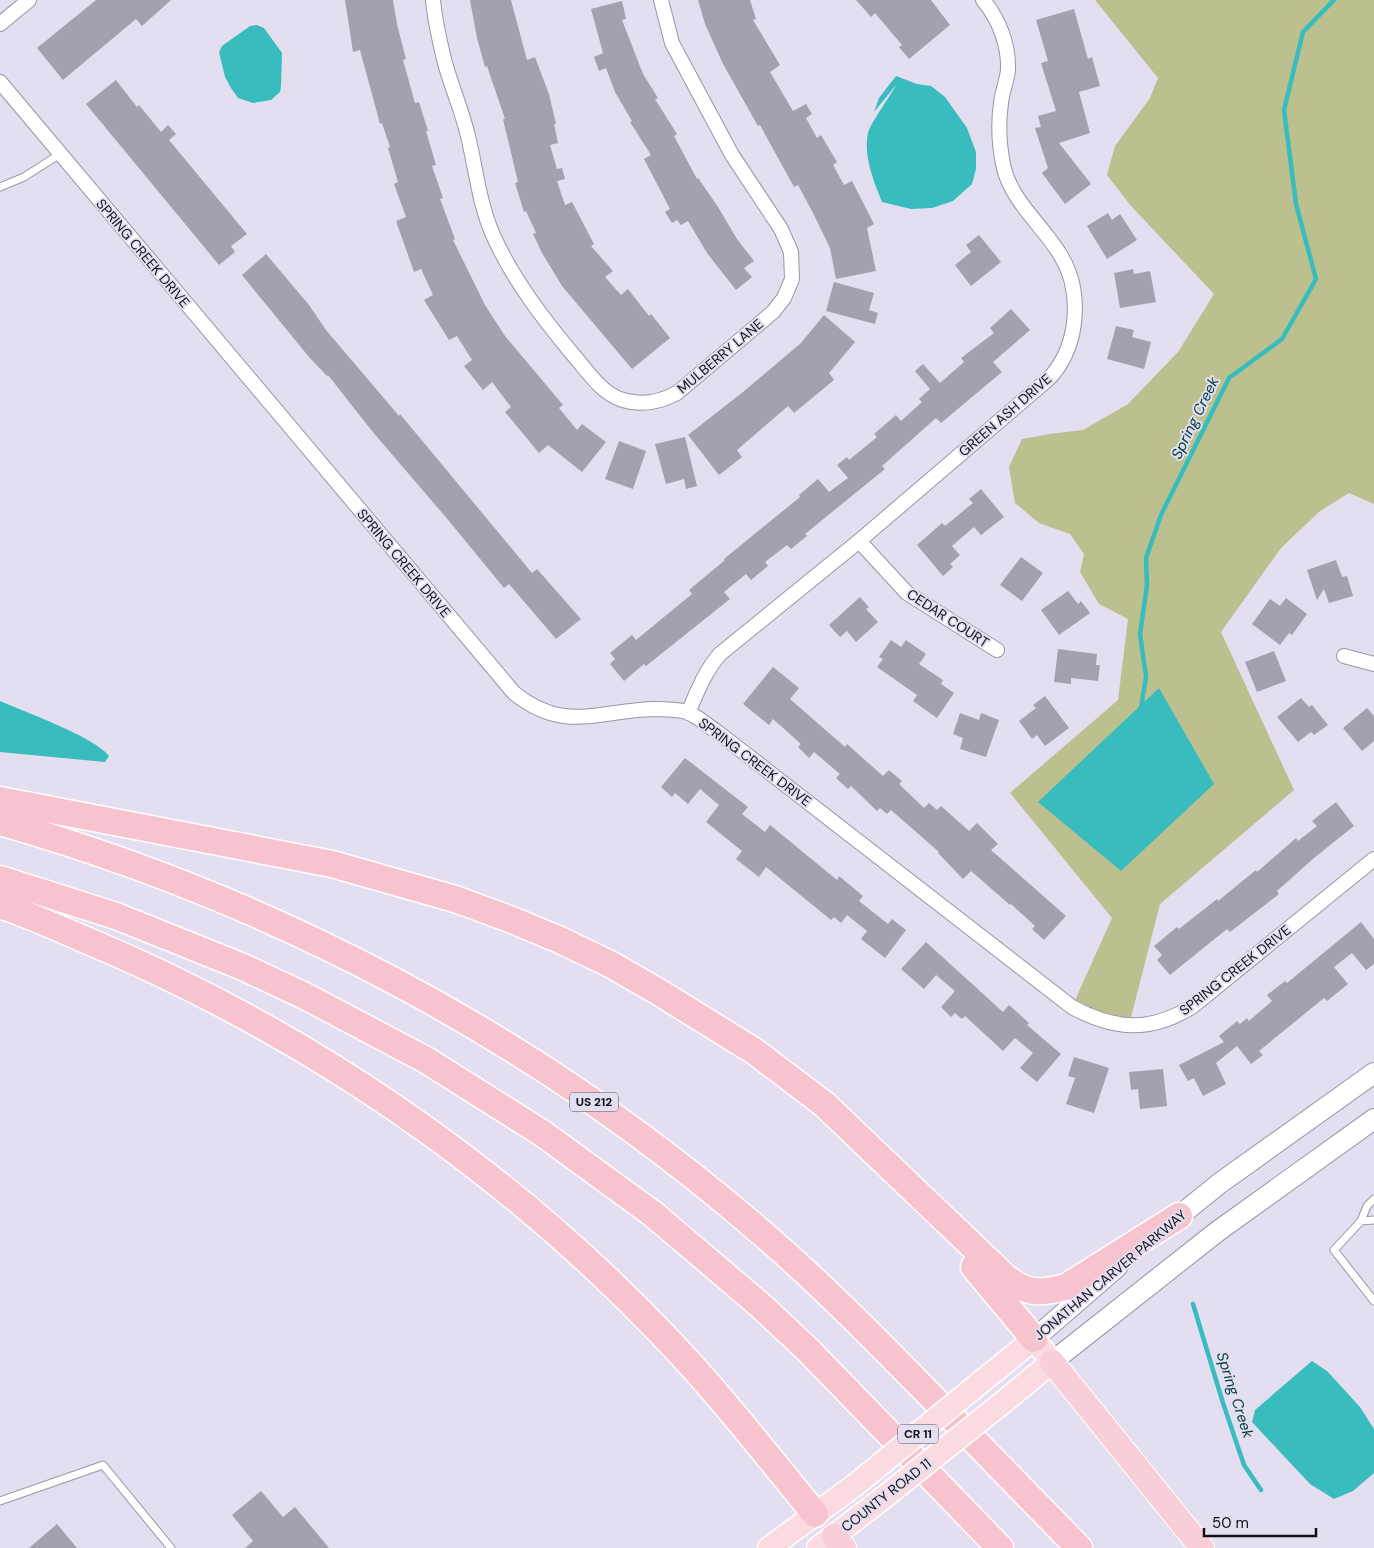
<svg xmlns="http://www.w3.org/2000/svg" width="1374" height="1548" viewBox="0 0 1374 1548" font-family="'DM Sans',sans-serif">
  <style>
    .green { fill: #bbc08e }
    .water { fill: #39bcbd }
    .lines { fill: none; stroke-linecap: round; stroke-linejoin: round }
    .stream { stroke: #39bcbd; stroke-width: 4.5 }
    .building { fill: #a4a0b0 }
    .service-casing { stroke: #9995a5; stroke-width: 9 }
    .minor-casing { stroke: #9995a5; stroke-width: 16 }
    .secondary-casing { stroke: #9995a5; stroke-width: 22 }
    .primary-casing { stroke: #fff; stroke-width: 25 }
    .trunk-casing { stroke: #fff; stroke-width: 26 }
    .motorway-casing { stroke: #fff; stroke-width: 29 }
    .service { stroke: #fff; stroke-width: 7 }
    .minor { stroke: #fff; stroke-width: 14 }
    .secondary { stroke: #fff; stroke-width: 20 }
    .primary { stroke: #fadbe2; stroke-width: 22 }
    .trunk { stroke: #f8cfd8; stroke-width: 24 }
    .motorway { stroke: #f7c3ce; stroke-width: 26 }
    .primary-bridge-casing { stroke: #fff; stroke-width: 25; stroke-linecap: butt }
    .primary-bridge { stroke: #fadbe2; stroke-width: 22 }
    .labels { text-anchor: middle; stroke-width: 4; stroke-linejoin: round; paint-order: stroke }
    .shield { fill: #e3def0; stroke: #514e57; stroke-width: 1 }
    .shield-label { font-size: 12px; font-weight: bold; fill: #121016 }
    .street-label { font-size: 14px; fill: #121016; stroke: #e3def0 }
    .water-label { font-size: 15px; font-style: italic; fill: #044141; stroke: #e3def0 }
  </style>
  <rect width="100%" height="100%" fill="#e3def0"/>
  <path class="green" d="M1095 0H1374V504L1349 493 1320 511 1281 548 1221 632 1294 790 1160 904 1129 1025 1072 1007 1112 918 1010 793 1118 700 1128 619 1099 604 1080 572 1084 554 1070 534 1039 523 1015 503 1009 467 1022 439 1050 434 1083 430 1128 404 1178 352 1214 294 1131 206 1107 175 1115 146 1150 98 1158 78Z"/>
  <path class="water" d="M257 25 264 28 282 53 281 86 280 92 271 100 253 103 238 98 231 88 225 77 219 52 222 46 250 26Z
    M896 76 917 84 931 86 945 97 967 128 976 152V169L972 184 953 201 932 208 911 209 882 202C874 182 863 156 868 133 871 122 890 97 896 85L874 112 879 98Z
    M1159 688 1214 784 1121 871 1038 802Z
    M0 701C25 712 95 737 109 756L105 762 0 752Z
    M1312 1361 1327 1371 1360 1407 1374 1429V1473L1353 1491 1334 1499 1310 1484 1252 1422 1255 1410Z"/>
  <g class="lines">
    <path class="stream" d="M1141 708 1146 677 1140 634 1147 585 1146 558 1161 515 1229 378 1282 339 1316 279 1296 204 1284 110 1303 32 1334 0
      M1193 1304 1223 1403 1244 1465 1261 1490"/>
  </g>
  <path class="building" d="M96 0H171L142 26 136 19 63 80 37 48Z
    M345 0H393L397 24 406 59 403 60 415 103 419 102 428 131H426L436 165 432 166 443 198 440 199 455 239 453 240 485 305 505 336 563 405 559 408 577 430 582 424 606 442 582 472 548 445 539 453 505 412 511 407 492 382 483 390 464 366 472 360 457 336 449 340 424 300 433 295 421 269 414 272 396 221 406 217 394 184 398 182 388 148 390 147 382 123 380 124 360 50 353 52Z
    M470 0H511L527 60 535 57 549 94 556 124H554L558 143 550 145 557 169 562 168 565 179 557 181 565 205 572 202 594 244 591 246 613 271 605 277 621 295 628 289 649 316 651 314 670 338 632 369 562 286 542 253 533 234 536 233 526 211 524 212 515 183 518 182 503 119H505L487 66 485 67 477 38Z
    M698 0H750L756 19 753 20 780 65 770 72 793 111 806 104 812 114 806 118 817 138 821 135 837 162 833 165 844 185 852 181 874 224 867 228 876 271 836 279 830 248 813 213 798 185 794 187 760 125 758 126 723 64 705 24Z
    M856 0H931L950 25 909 59 899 47 902 45 875 13 871 17Z
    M622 1 626 19 622 20 643 74 658 98 655 99 677 134 674 136 697 179 698 178 718 207 737 239 754 261 744 268 752 277 736 290 707 253 688 221 681 225 677 220 672 223 665 212 670 209 644 159 651 155 630 122 632 121 615 92 606 68 599 71 594 57 603 53 591 9Z
    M1074 9 1088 59 1092 57 1100 86 1079 92 1090 133 1059 143 1091 184 1065 204 1042 173 1048 168 1035 128 1041 127 1038 116 1056 111 1041 63 1048 61 1036 20Z
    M116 80 137 107 139 105 161 132 168 125 176 134 169 140 247 234 231 246 235 252 219 265 86 104Z
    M1108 213 1112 220 1120 214 1137 240 1107 259 1087 226Z
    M979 235 1001 262 971 286 955 265 971 252 966 245Z
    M266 254 309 305 326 330 399 416 400 414 532 573 537 569 581 619 556 639 509 584 504 588 449 521 372 431 328 375 327 376 309 357 242 275Z
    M1133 269 1134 274 1150 271 1156 302 1120 308 1114 273Z
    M834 282 874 293 869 310 878 313 875 324 826 311Z
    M1011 309 1030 330 993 362 1002 372 941 423 936 418 882 466 885 469 805 534 807 536 791 549 787 545 765 562 768 566 751 580 746 574 724 592 730 599 646 666 644 664 624 681 610 664 615 659 610 653 632 635 636 640 692 594 689 590 725 560 724 559 800 497 799 495 818 479 829 492 848 478 837 465 847 457 849 460 877 437 874 434 896 415 901 421 922 402 919 399 930 389 915 371 923 364 940 383 964 362 961 358 994 333 990 328Z
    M824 315 855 342 829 373 834 380 794 413 788 406 737 450 742 457 719 475 688 435 743 392 801 343Z
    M1116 326 1134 330 1132 337 1151 342 1144 369 1107 359Z
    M685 437 697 486 686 489 684 479 666 484 655 444Z
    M619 441 646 451 633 489 605 479Z
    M981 489 1004 517 981 535 974 527 952 546 960 555 950 564 953 567 943 576 917 545 942 523 945 526 973 503 969 499Z
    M1021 557 1043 573 1022 601 1000 585Z
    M1336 560 1342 577 1347 576 1353 596 1329 603 1324 589 1317 600 1307 570Z
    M1068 591 1078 604 1081 601 1090 613 1059 635 1041 610Z
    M860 597 869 607 866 609 878 622 856 642 847 631 840 637 829 625Z
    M1286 598 1307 614 1292 635 1289 633 1280 645 1252 624 1270 599 1280 606Z
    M891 640 901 647 906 640 926 654 919 664 943 680 941 684 954 693 937 718 913 701 917 695 877 667 883 659 879 657Z
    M1058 649 1097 654 1096 665H1100L1098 681 1071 678V684L1054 682Z
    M1274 651 1286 681 1257 692 1245 662Z
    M773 667 799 688 790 699 845 747 847 744 883 776 889 770 902 781 899 784 924 808 929 803 937 810 941 806 969 831 977 823 998 844 991 850 1066 916 1044 940 1032 929 1035 926 1011 904 1010 905 971 871 963 879 938 853 939 852 891 810 887 814 880 808 877 811 851 786 848 789 836 778 840 774 814 752 809 758 798 747 801 744 773 719 769 725 743 704Z
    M1045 696 1069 728 1045 746 1037 735 1032 739 1019 721 1036 708 1033 705Z
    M1301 698 1309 707 1312 705 1328 725 1314 735 1311 732 1298 742 1277 717Z
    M1367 708 1374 716V741L1362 751 1343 728Z
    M960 713 979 720 981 713 999 720 986 757 960 749 963 738 953 734Z
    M685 758 748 807 742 814 765 832 770 825 837 880 839 876 863 896 859 901 888 924 892 919 906 930 885 958 861 939 867 931 847 915 841 923 834 917 831 920 766 867 759 877 736 859 742 851 706 822 719 805 700 789 688 804 675 793 672 797 661 787Z
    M1336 802 1354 826 1314 858 1277 891 1279 894 1230 932 1227 929 1170 975 1157 960 1162 955 1154 946 1177 927 1179 929 1217 899 1218 901 1256 870 1257 872 1296 838 1298 841 1317 826 1312 821Z
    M1361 922 1374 939V964L1366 970 1352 953 1334 967 1348 984 1327 1001 1324 998 1259 1051 1263 1055 1251 1064 1237 1046 1216 1063 1226 1084 1203 1096 1194 1078 1188 1081 1179 1065 1224 1042 1219 1036 1237 1021 1240 1024 1247 1018 1249 1021 1272 1001 1267 995 1285 981 1287 983Z
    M926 942 1003 1012 1009 1005 1029 1023 1027 1025 1061 1054 1037 1082 1020 1068 1033 1053 1015 1038 1003 1051 965 1016 962 1019 955 1013 951 1017 941 1007 955 991 936 975 924 989 901 969Z
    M1074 1057 1109 1068 1094 1113 1066 1104 1075 1078 1068 1076Z
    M1163 1069 1167 1106 1140 1109 1138 1089 1131 1090 1129 1072Z
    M261 1491 283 1517 295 1507 329 1548H245L253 1541 232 1515Z
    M57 1524 77 1548H29Z"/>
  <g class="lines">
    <g class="service-casing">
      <path id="service" d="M0 187 24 177 60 154
        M1374 1199 1367 1206 1361 1221 1334 1250 1374 1301
        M1361 1221 1374 1220
        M0 1501 103 1465 171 1548"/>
    </g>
    <g class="minor-casing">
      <path id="minor" d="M433 0C435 21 440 43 445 63 452 88 462 111 468 136 476 169 479 203 493 235 513 280 544 320 575 357 589 373 602 394 623 400 642 406 660 402 677 393L773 312 784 298 792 279 791 252 781 229 732 155 672 43 661 0
        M0 24 29 0
        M0 82 514 693C564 733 596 711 653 709 664 709 676 709 687 712 697 716 707 725 716 731L1072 1007C1114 1030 1151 1033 1193 1006L1374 859
        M859 541 907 593 997 650
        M1344 656 1374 664
        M688 713C697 692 705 671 720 654L859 541 1039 387C1044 383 1049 379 1053 374 1079 342 1082 291 1061 256 1043 225 1010 201 1003 164 999 144 998 124 1001 103 1002 92 1007 81 1008 70 1009 45 999 19 983 0"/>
    </g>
    <g class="secondary-casing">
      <path id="secondary" d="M1168 1225 1220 1183 1374 1073
        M1034 1339 1117 1267
        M1052 1362 1218 1231 1374 1119"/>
    </g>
    <g class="primary-casing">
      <path id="primary" d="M981 1382 1034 1339 1052 1362 1001 1404
        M769 1548 854 1486
        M818 1548 873 1506"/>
    </g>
    <g class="trunk-casing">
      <path id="trunk" d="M1052 1362 1202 1548
        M834 1536 844 1548"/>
    </g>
    <g class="motorway-casing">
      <path id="motorway" d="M0 800 332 864 455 899 507 918 560 940 610 964 657 991 754 1051 824 1104 1005 1277C1027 1294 1039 1294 1066 1287L1179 1216
        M0 822C275 901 531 1036 749 1222 812 1275 869 1333 926 1391 977 1444 1028 1496 1079 1548
        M0 879 116 916 243 967 305 996 426 1060 542 1133 653 1214 760 1305 807 1349 1000 1548
        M0 905C29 915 58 928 86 940 303 1031 502 1166 664 1336 718 1392 766 1454 815 1514
        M974 1267 1034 1339"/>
    </g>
    <use href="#service" class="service"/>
    <use href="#minor" class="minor"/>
    <use href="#secondary" class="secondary"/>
    <use href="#primary" class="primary"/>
    <use href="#trunk" class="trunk"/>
    <use href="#motorway" class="motorway"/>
    <g class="primary-bridge-casing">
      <path id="primary-bridge" d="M854 1486 981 1382
        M873 1506 1001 1404"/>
    </g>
    <use href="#primary-bridge" class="primary-bridge"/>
  </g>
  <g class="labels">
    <g class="shield">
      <rect x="570" y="1092.5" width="48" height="19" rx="4"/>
      <rect x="898" y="1424.5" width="40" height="19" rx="4"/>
    </g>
    <g class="shield-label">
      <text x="594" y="1106">US 212</text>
      <text x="918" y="1438">CR 11</text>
    </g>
    <g class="street-label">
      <text transform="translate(143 253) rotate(50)" y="5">SPRING CREEK DRIVE</text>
      <text transform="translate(720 356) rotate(-40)" y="5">MULBERRY LANE</text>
      <text transform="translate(1005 415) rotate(-41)" y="5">GREEN ASH DRIVE</text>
      <text transform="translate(404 563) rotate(50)" y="5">SPRING CREEK DRIVE</text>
      <text transform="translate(948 618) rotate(33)" y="5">CEDAR COURT</text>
      <text transform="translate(755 762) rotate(37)" y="5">SPRING CREEK DRIVE</text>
      <text transform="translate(1235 970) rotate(-38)" y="5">SPRING CREEK DRIVE</text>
      <text transform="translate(1110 1275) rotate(-40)" y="5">JONATHAN CARVER PARKWAY</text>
      <text transform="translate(886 1495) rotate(-38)" y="5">COUNTY ROAD 11</text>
    </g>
    <g class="water-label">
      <text transform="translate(1195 418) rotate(-64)" y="5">Spring Creek</text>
      <text transform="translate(1235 1395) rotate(72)" y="5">Spring Creek</text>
    </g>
  </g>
  <path d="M1204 1528v8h112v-8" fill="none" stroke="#121016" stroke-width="2.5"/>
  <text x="1212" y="1528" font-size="15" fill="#121016" stroke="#e3def0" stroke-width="4" paint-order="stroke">50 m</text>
</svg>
